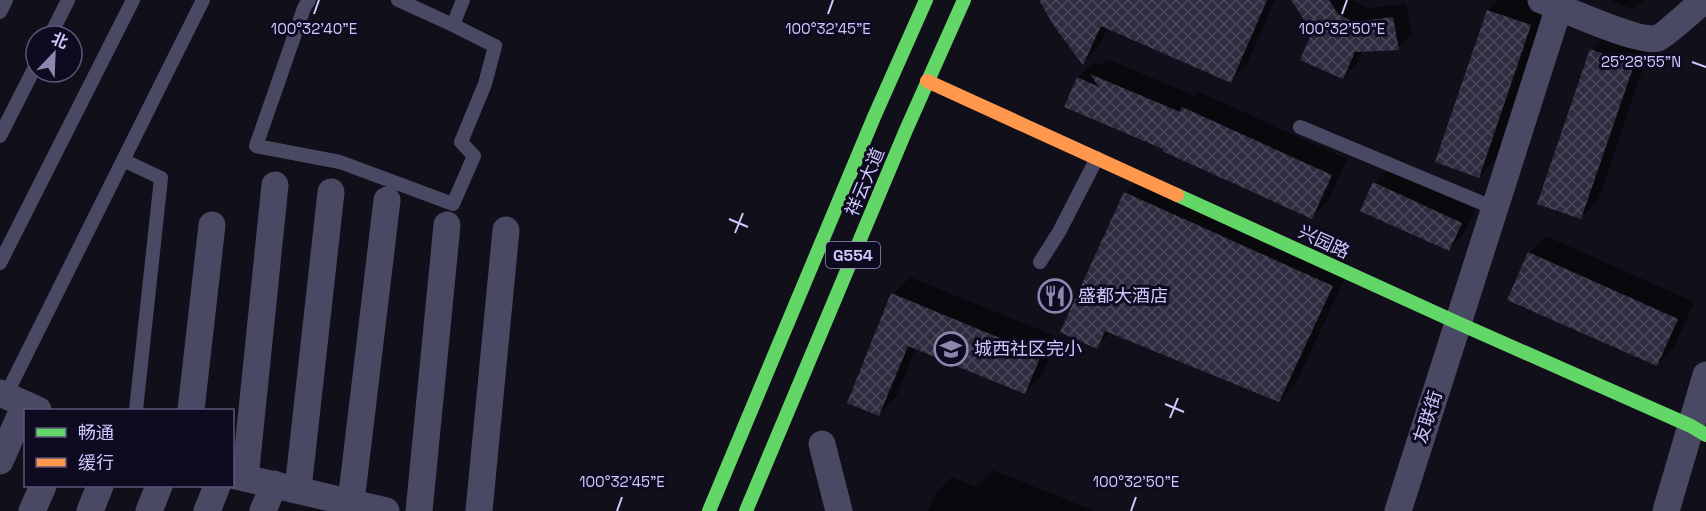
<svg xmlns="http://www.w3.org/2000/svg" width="1706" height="511" viewBox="0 0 1706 511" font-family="'Space Grotesk','Noto Sans SC',sans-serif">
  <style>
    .shadow { fill: #0007 }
    .building { fill: url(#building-cross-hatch) }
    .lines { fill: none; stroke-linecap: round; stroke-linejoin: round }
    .lane { stroke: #4a4964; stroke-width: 14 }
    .street { stroke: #4a4964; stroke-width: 27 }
    .fast { stroke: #63d668; stroke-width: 14 }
    .slow { stroke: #ff974d; stroke-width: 14 }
    .ticks { fill: none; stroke: #cec8ff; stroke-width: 2 }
    .labels { text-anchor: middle; stroke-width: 6; stroke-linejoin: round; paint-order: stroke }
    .shield { fill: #0e0a1f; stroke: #948fbc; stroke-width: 1.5 }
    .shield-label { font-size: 16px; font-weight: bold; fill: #cec8ff }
    .street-label { font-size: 18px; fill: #cec8ff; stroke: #0e0a1f }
    .poi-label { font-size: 18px; fill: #cec8ff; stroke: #0e0a1f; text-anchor: start }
    .ticks-label { font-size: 15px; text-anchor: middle; fill: #cec8ff; stroke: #0e0a1f; stroke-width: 6; stroke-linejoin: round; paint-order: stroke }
  </style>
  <defs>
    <pattern id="building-cross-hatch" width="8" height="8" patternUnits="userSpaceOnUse" patternTransform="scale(1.5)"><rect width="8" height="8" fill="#2f2b3e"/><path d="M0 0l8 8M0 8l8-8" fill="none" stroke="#4c485b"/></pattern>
  </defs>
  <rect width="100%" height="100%" fill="#110f1a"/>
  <path class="shadow" d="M1043 0H1275L1247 64 1230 81 1108 28 1099 46 1083 63Z
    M1293 0H1351L1368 8 1406 4 1412 35 1398 48 1363 50 1357 64 1343 77Z
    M1499 0H1524L1547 8 1496 159 1479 176 1488 10Z
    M1610 0H1645L1632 9Z
    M1608 33 1650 48 1598 200 1581 217 1591 50Z
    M1107 59 1195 96 1199 92 1347 159 1328 201 1312 217 1165 149 1078 78 1094 62 1101 65Z
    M1388 170 1475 209 1463 235 1449 249 1374 183Z
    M1143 175 1349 269 1296 383 1279 400 1111 332 1096 347 1062 332 1126 192Z
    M1546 236 1694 302 1674 348 1657 365 1529 253Z
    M910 277 1057 337 1042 375 1025 392 916 347 896 397 879 414 893 294Z
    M993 470 1095 511H928L935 494 952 477 976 487Z"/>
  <path class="building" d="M1039 0H1267L1231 83 1101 26 1083 65 1054 26Z
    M1291 0H1329L1338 14 1354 22 1393 17 1399 50 1355 52 1343 79 1300 60 1312 32Z
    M1487 10 1531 25 1479 178 1435 162Z
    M1590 49 1634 65 1581 219 1537 204Z
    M1090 74 1180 112 1182 107 1332 175 1312 219 1162 151 1163 149 1064 107 1077 77 1099 87Z
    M1373 182 1462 223 1449 251 1360 211Z
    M1124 192 1333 286 1279 402 1105 331 1097 349 1060 332Z
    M1528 252 1678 319 1657 366 1507 300Z
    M891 293 1041 355 1025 394 908 346 879 416 847 403Z"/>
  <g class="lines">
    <path class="lane" d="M309 0 304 8 256 146 340 162 453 204 474 156 461 142 485 84 495 46 453 25
      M398 0 453 25 463 0
      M0 12 6 0
      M50 36 68 0
      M1300 127 1494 208
      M0 136 36 65
      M123 160 161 178 136 410
      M1040 262 1059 232 1097 158
      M0 263 133 0
      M6 395 203 0"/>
    <path class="street" d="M1541 0C1562 8 1640 44 1658 38 1664 36 1696 7 1704 0
      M0 393 38 410
      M191 410 212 225
      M822 444 839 511
      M0 461 25 405
      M232 475 386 511
      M245 478 275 185
      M298 489 331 192
      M351 502 387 200
      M32 511 43 486
      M90 511 100 486
      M149 511 159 486
      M207 511 217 486
      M263 511 274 484
      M419 511 447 225
      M479 511 506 230
      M1398 511 1559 7
      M1666 511 1706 375"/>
    <path class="fast" d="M1177 195 1458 323 1691 426 1706 435
      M709 511 874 117 926 0
      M746 511 906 130 964 0"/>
    <path class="slow" d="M927 81 1177 195"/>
  </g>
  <path class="ticks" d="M314 14 319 0M828 14 833 0M1342 14 1347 0M1692 62 1706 67M729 219 748 227M735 233 743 213M1165 404 1184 412M1170 418 1178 398M617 511 622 497M1131 511 1136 497"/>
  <defs>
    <g id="restaurant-ring" transform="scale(1.725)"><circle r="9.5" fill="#0e0a1f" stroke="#8c87af" stroke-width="1.5"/><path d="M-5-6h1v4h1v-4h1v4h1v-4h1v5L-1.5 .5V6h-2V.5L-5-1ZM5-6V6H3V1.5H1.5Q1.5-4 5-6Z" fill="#8c87af"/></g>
    <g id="school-ring" transform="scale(1.725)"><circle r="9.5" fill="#0e0a1f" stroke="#8c87af" stroke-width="1.5"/><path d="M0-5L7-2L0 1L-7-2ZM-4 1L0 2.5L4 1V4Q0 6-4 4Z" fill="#8c87af"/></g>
  </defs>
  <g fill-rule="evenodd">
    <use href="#restaurant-ring" x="1055" y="296"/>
    <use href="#school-ring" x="951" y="349"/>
  </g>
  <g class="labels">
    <rect class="shield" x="826" y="242" width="54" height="26" rx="4.5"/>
    <g class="shield-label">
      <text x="853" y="261">G554</text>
    </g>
    <g class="street-label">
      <text transform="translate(865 182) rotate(-67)" y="6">祥云大道</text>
      <text transform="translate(1324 242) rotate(25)" y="6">兴园路</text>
      <text transform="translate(1428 417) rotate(-72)" y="6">友联街</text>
    </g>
    <g class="poi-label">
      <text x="1078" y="302">盛都大酒店</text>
      <text x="974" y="355">城西社区完小</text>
    </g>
  </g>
  <g class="ticks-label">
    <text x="314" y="34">100°32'40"E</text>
    <text x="828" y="34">100°32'45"E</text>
    <text x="1342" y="34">100°32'50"E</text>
    <text x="1641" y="67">25°28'55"N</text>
    <text x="622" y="487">100°32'45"E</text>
    <text x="1136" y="487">100°32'50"E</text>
  </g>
  <rect x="24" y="409" width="210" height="78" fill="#0e0a1f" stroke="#5b5679" stroke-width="1.5"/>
  <rect x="36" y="428" width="30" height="9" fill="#63d668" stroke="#5b5679" stroke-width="1.5"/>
  <text x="78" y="439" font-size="18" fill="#cec8ff">畅通</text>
  <rect x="36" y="458" width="30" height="9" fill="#ff974d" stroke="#5b5679" stroke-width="1.5"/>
  <text x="78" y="469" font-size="18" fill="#cec8ff">缓行</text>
  <g transform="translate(54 54) rotate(23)"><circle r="28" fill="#0e0a1f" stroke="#5b5679" stroke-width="1.5"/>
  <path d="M0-4.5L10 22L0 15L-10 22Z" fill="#8c87af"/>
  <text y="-9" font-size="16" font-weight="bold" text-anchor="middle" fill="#cec8ff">北</text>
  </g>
</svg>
